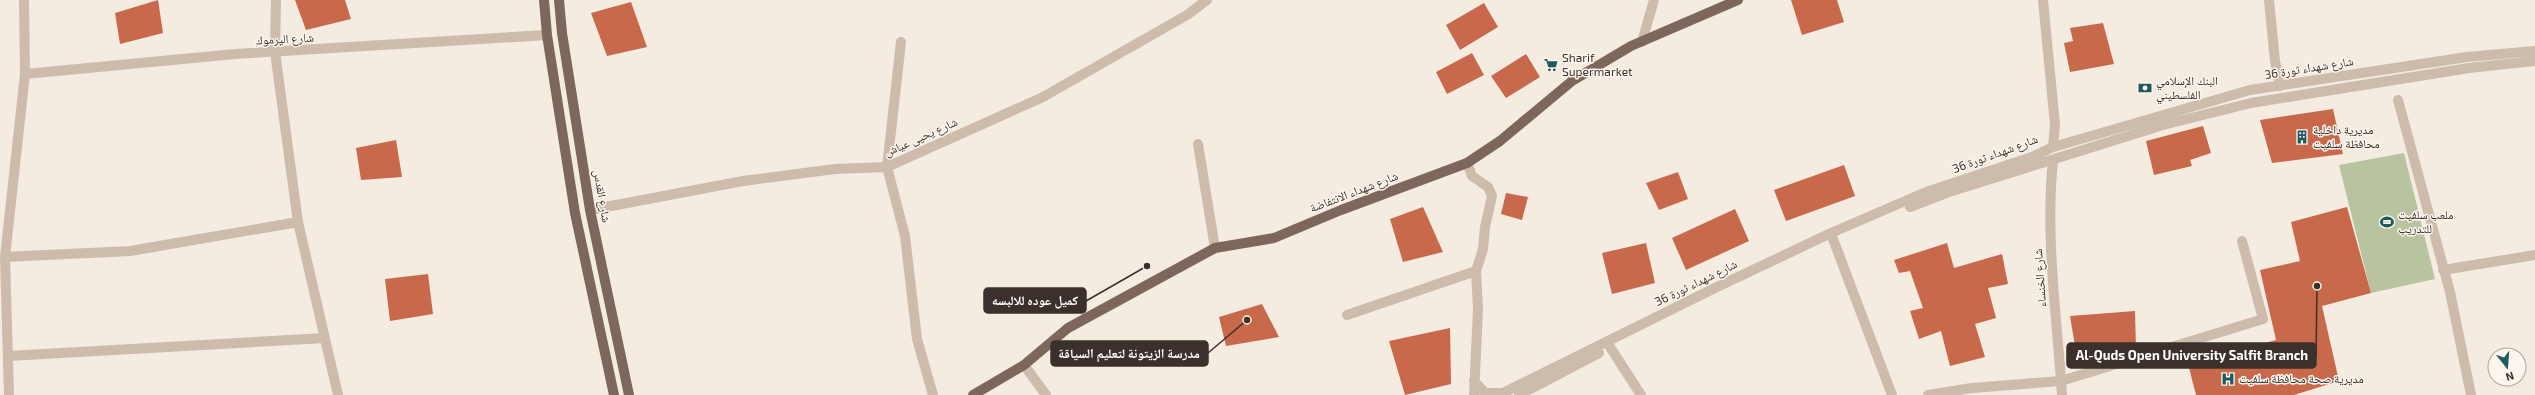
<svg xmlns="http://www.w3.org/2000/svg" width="2535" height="395" viewBox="0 0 2535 395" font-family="'Exo 2','Noto Naskh Arabic',sans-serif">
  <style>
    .green { fill: #b8c4a0 }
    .building { fill: #c8694b }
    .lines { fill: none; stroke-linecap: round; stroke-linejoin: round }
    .minor { stroke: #cdbbac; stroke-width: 10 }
    .major { stroke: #7d675c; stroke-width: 10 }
    .labels { text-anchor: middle; stroke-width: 3; stroke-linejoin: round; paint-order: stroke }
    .street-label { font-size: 12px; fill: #3b302b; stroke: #fbf5ee }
    .poi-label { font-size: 12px; fill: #3b302b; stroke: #fbf5ee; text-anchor: start }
    .leader { fill: none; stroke: #3b302b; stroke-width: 1.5 }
    .callout-dot { fill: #3b302b; stroke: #fbf5ee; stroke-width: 1.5 }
    .callout { fill: #3b302b; stroke: #3b302b; stroke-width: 1.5 }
    .callout-label { font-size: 13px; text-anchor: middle; font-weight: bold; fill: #fff }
  </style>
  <rect width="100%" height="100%" fill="#f4ebe1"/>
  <path class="green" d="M2404 153 2435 279 2371 293 2339 165Z"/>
  <path class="building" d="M158 0 163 33 120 44 115 13Z
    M295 0H345L351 19 306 30Z
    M1791 0H1837L1844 22 1802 35Z
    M631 2 647 47 607 56 591 13Z
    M1484 3 1498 27 1460 50 1446 25Z
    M2103 23 2114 64 2070 72 2064 43 2073 41 2070 28Z
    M1472 53 1484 75 1447 94 1436 72Z
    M1526 54 1540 77 1506 98 1491 76Z
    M2333 109 2343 154 2272 163 2260 120Z
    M2203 126 2211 153 2190 160 2192 166 2154 175 2146 141Z
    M396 140 402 177 361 180 356 148Z
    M1844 165 1855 196 1786 221 1774 190Z
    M1678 172 1688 199 1659 210 1646 183Z
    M1506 193 1528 197 1522 220 1501 214Z
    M1423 207 1443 252 1403 262 1390 219Z
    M2347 207 2371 293 2322 306 2339 381 2294 395H2196L2188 364 2276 340 2260 270 2300 261 2291 222Z
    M1735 209 1749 241 1686 270 1672 238Z
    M1646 243 1655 283 1612 294 1602 253Z
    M1947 243 1954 268 2002 254 2008 284 1988 288 1996 318 1975 324 1985 357 1950 366 1941 331 1919 339 1910 311 1923 308 1910 271 1899 273 1894 260Z
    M428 274 433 314 390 321 385 279Z
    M1262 304 1279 337 1226 346 1219 317Z
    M2135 311 2136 350 2077 358 2070 316Z
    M1450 328 1451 384 1405 395 1389 341Z"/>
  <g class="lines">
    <path class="minor" d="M276 0 275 52 298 222 338 395
      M2043 0 2055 125 2053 147
      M2269 0 2275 61 2280 86
      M901 42 887 167 905 236 917 339 933 395
      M1642 42 1654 0
      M25 74 235 54 547 35
      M2398 100 2450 292 2471 395
      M1198 144 1215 248
      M2053 160C2045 238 2057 317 2062 395
      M1467 163 1472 176 1488 187 1492 196 1485 227 1483 249 1476 271 1478 309 1474 395
      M1910 207 1949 192 2163 125 2251 103 2469 68 2535 61
      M590 210 743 181 835 169 887 167 1043 97 1187 15 1207 0
      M1833 239 1892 395
      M5 257 130 251 298 222
      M2443 270 2535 255
      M1347 315 1476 271
      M1610 347 1641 395
      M8 356 325 338
      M1024 365 1046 395
      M1474 381 1485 393H1502
      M9 395 5 257 25 74 24 0
      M1499 395 1717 287 1831 233 1926 192 2032 157 2053 147 2250 90 2467 57 2535 51
      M1519 395 1599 353
      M1928 395 1972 388 2061 381 2263 319 2242 241"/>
    <path class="major" d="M544 0 547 35 575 213 614 395
      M559 0 562 33 590 210 629 395
      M973 395 1024 365 1068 328 1215 248 1274 238 1341 210 1467 163 1500 141 1572 81 1631 46 1738 0"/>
  </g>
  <defs>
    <g id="supermarket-bare" transform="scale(1.08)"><path d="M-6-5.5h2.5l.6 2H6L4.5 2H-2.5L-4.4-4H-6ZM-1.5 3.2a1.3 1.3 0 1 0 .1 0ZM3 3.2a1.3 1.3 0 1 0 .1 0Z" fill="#1f5a5e" stroke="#fbf5ee" stroke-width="2.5" paint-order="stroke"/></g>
    <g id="bank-bare" transform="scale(1.08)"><path d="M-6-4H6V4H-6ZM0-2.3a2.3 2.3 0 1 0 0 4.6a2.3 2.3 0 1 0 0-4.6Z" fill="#1f5a5e" stroke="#fbf5ee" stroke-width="2.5" paint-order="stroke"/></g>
    <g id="building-bare" transform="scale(1.08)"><path d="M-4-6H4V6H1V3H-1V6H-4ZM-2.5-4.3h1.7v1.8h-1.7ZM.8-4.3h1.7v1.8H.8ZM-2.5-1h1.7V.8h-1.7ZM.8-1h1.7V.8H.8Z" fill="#1f5a5e" stroke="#fbf5ee" stroke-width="2.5" paint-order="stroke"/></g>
    <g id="stadium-bare" transform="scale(1.08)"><path d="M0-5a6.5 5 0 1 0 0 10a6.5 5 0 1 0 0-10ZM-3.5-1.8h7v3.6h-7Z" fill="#1f5a5e" stroke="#fbf5ee" stroke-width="2.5" paint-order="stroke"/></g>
    <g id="hospital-bare" transform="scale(1.08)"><path d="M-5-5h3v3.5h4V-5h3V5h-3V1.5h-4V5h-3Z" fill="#1f5a5e" stroke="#fbf5ee" stroke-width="2.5" paint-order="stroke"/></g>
  </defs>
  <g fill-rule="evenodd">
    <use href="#supermarket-bare" x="1551" y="65"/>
    <use href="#bank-bare" x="2145" y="88"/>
    <use href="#building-bare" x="2302" y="137"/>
    <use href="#stadium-bare" x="2387" y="222"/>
    <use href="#hospital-bare" x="2228" y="379"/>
  </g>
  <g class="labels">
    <g class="street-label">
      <text transform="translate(285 39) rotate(-3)" y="4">ِشارع اليرموك</text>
      <text transform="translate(2309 68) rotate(-9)" y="4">شارع شهداء ثورة 36</text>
      <text transform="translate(921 137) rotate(-24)" y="4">شارع يحيى عياش</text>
      <text transform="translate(1995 154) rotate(-20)" y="4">شارع شهداء ثورة 36</text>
      <text transform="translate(1354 192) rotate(-21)" y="4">شارع شهداء الانتفاضة</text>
      <text transform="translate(602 196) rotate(80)" y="4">شارع القدس</text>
      <text transform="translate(2040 278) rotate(-94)" y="4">شارع الخنساء</text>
      <text transform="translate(1696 283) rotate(-26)" y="4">شارع شهداء ثورة 36</text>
    </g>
    <g class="poi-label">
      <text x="1562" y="62">Sharif<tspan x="1562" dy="14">Supermarket</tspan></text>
      <text x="2156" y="85">البنك الإسلامي<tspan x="2156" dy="14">الفلسطيني</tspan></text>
      <text x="2313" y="134">مديرية داخلية<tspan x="2313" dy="14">محافظة سلفيت</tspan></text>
      <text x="2398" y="219">ملعب سلفيت<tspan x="2398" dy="14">للتدريب</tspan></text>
      <text x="2239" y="383">مديرية صحة محافظة سلفيت</text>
    </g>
  </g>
  <path class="leader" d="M1147 266L1086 301M1247 320L1208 353M2317 286L2316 355"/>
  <g class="callout-dot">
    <circle cx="1147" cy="266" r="4"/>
    <circle cx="1247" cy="320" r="4"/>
    <circle cx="2317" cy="286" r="4"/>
  </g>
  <g class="callout">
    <rect x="984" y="288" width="102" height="25" rx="4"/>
    <rect x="1051" y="341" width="157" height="25" rx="4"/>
    <rect x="2067" y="343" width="249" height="25" rx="4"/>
  </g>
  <g class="callout-label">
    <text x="1035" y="305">كميل عوده للالبسه</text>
    <text x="1129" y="358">مدرسة الزيتونة لتعليم السياقة</text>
    <text x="2192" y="360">Al-Quds Open University Salfit Branch</text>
  </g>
  <g transform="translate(2507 367) rotate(163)"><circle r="19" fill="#fbf5ee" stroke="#aea6a0"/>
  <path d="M0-3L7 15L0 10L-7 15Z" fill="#1f5a5e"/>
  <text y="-6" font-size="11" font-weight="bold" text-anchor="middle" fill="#3b302b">N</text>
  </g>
</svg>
